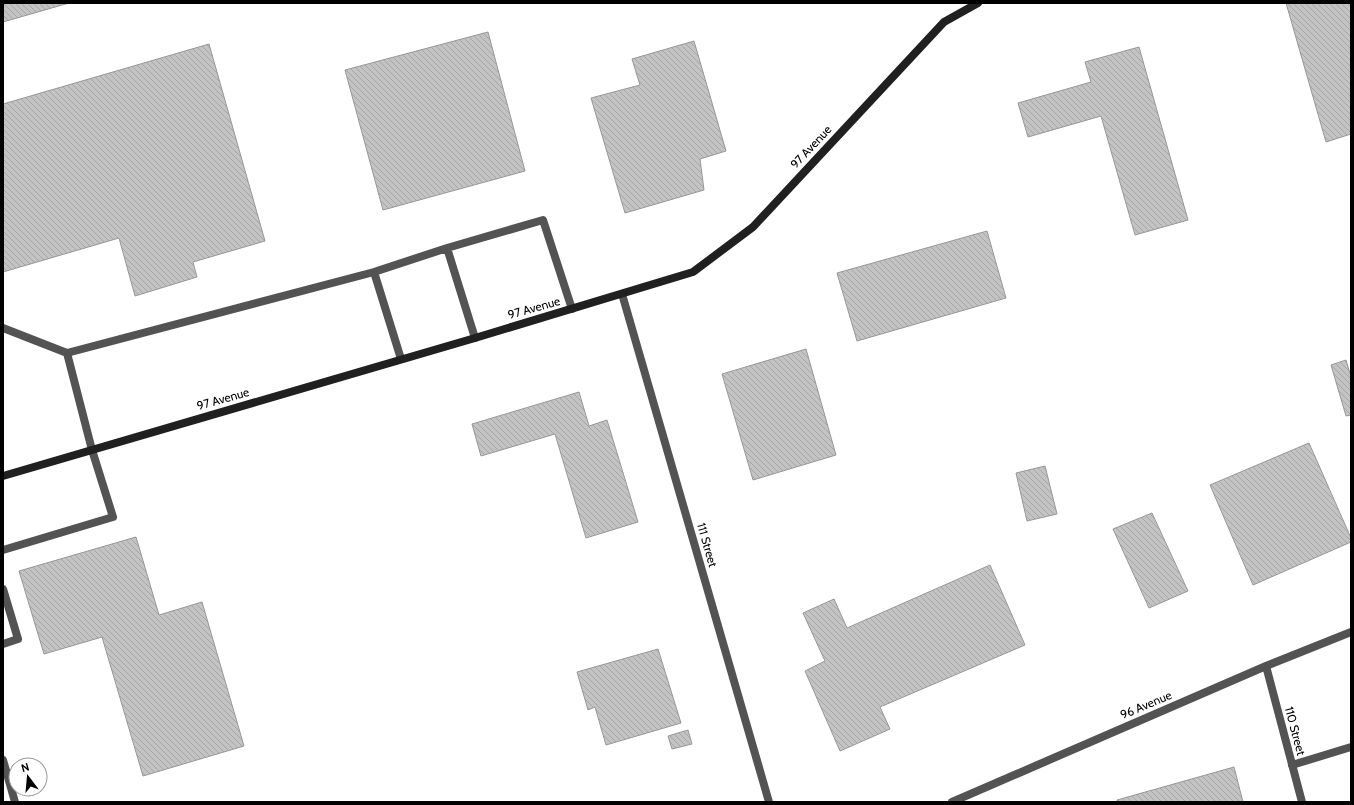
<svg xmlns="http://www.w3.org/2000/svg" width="1354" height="805" viewBox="0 0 1354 805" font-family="Cabin,sans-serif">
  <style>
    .building { fill: url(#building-back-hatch); stroke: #979797 }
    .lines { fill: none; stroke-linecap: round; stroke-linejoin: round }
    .lane { stroke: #535353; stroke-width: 8 }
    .street { stroke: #535353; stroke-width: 8 }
    .secondary { stroke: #202020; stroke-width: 8 }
    .labels { text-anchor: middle; stroke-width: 3.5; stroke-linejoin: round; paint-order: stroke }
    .street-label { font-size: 12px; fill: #000; stroke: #fff }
  </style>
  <defs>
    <pattern id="building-back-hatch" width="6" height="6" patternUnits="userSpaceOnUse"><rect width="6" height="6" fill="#c3c3c3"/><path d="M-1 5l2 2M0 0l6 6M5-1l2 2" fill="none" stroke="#a6a6a6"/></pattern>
  </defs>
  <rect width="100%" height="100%" fill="#fff"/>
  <path class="building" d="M3 3H69L3 22Z
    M1286 3H1351V134L1326 142Z
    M488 32 525 171 383 210 345 70Z
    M694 41 726 151 700 159 704 190 625 213 591 98 640 85 632 59Z
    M209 44 265 241 193 262 197 277 135 296 119 238 3 272V104Z
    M1139 47 1188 220 1135 235 1101 116 1028 137 1018 103 1091 82 1085 62Z
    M987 231 1006 298 857 341 837 273Z
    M806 349 836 455 753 480 722 374Z
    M1346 360 1351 377V415L1346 416 1331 365Z
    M579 392 589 426 607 420 638 522 586 538 555 434 481 456 472 424Z
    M1309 443 1351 538V542L1253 585 1210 485Z
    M1045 466 1057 514 1027 521 1016 473Z
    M1152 513 1188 591 1149 608 1113 529Z
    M136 537 159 615 202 602 244 746 143 776 102 637 44 654 19 571Z
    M990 565 1025 645 880 707 890 729 840 751 805 671 825 661 803 613 834 599 847 628Z
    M658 649 681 723 606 745 595 707 588 710 577 672Z
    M688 730 692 744 672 749 668 736Z
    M1234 767 1243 802H1118L1117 800Z"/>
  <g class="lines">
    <path class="lane" d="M447 248 475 338
      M374 272 401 359
      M3 328 67 353 374 272 447 248 543 220 572 309
      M3 550 113 517 92 450 67 353
      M3 589 18 639 3 644
      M1292 765 1351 747"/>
    <path class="street" d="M622 294 769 802
      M1266 666 1302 802
      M3 760 15 802
      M952 802 1266 666 1351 632"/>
    <path class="secondary" d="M3 476 475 338 693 272 753 227 944 22 978 3"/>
  </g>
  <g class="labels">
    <g class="street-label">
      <text transform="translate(811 147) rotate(-47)" y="4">97 Avenue</text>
      <text transform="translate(534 308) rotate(-16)" y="4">97 Avenue</text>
      <text transform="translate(223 399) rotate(-16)" y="4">97 Avenue</text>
      <text transform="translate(707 545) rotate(74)" y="4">111 Street</text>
      <text transform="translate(1146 705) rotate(-23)" y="4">96 Avenue</text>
      <text transform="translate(1295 731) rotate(75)" y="4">110 Street</text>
    </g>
  </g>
  <rect width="1354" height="805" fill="none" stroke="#000000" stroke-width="8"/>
  <g transform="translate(28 777) rotate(344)"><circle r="19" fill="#ffffff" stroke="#999999"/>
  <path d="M0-3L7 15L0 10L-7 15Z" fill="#000000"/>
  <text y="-6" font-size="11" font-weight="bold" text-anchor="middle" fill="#000000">N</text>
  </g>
</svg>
